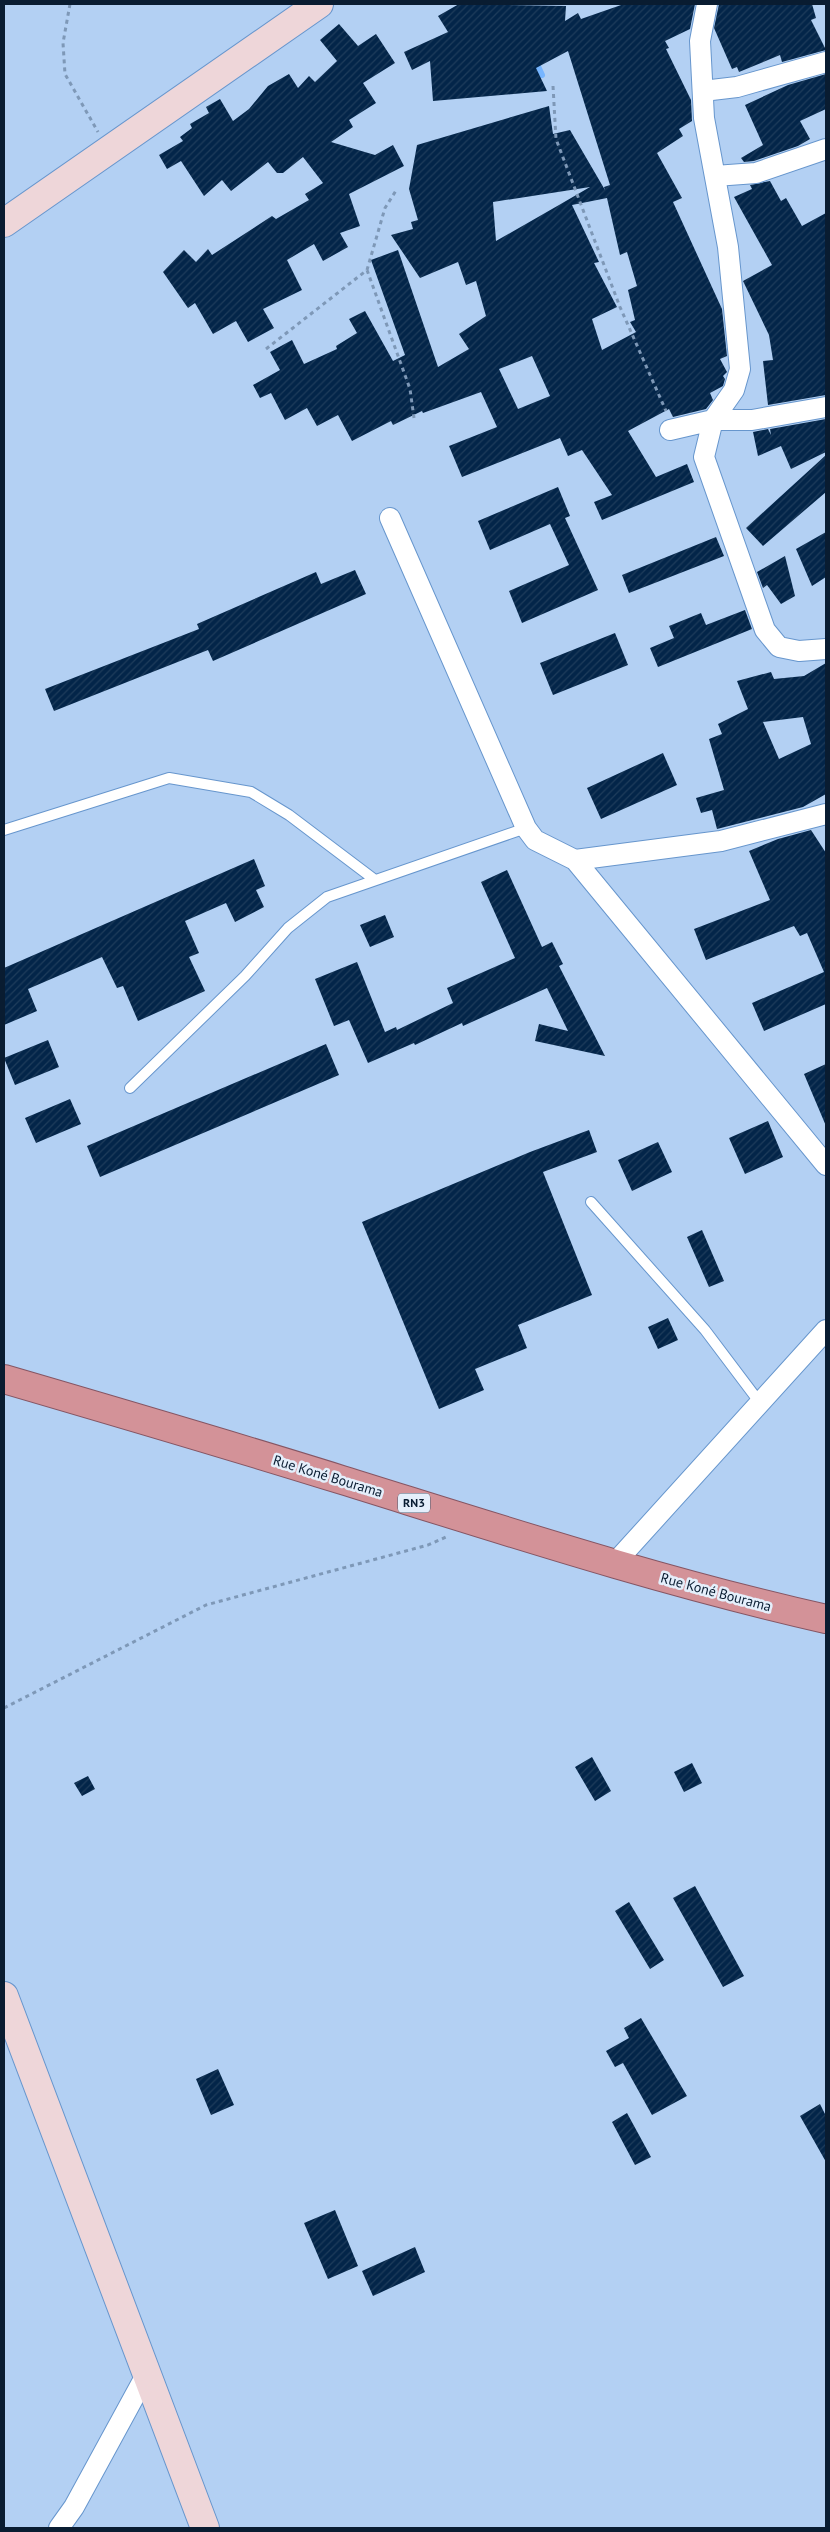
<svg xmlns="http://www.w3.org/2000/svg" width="830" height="2532" viewBox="0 0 830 2532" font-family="'PT Sans',sans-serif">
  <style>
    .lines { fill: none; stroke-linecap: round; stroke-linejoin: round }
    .stream { stroke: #76b5ff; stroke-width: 6 }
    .building { fill: url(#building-hatch); fill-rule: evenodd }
    .service-casing { stroke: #6796cd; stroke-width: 12 }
    .minor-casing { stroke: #6796cd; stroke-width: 22 }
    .secondary-casing { stroke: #6796cd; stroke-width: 30 }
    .trunk-casing { stroke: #855664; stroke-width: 30 }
    .path { stroke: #7e98b7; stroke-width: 3; stroke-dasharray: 4 4; stroke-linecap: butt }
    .service { stroke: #fff; stroke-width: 10 }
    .minor { stroke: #fff; stroke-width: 20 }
    .secondary { stroke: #eed6d9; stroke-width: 28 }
    .trunk { stroke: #d39298; stroke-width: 28 }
    .labels { text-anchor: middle; stroke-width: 5; stroke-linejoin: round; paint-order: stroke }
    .shield { fill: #e5effb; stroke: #4b5b6e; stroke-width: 1 }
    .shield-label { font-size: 12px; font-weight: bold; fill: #091c31 }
    .street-label { font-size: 14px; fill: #091c31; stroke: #e5effb }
  </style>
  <defs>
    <pattern id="building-hatch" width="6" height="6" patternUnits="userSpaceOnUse" patternTransform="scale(1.25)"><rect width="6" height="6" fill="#032549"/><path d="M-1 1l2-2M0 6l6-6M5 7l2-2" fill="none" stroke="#1e3c5b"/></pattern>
  </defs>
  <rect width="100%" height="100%" fill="#b3d0f3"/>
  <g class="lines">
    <path class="stream" d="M535 60 542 75"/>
  </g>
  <path class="building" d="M459 4 566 6 565 21 578 13 581 19 624 4H695L690 29 665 41 669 48 666 49 691 100 692 121 679 129 683 136 657 153 682 198 673 202 722 309 727 356 720 359 727 372 723 376 725 379 723 386 710 393 713 400 706 409 673 417 669 409 628 431 656 477 687 464 694 482 602 520 594 502 612 495 582 450 568 456 560 438 462 477 449 446 497 427 481 392 423 413 422 411 393 425 391 421 352 441 338 415 317 426 307 408 285 420 271 393 260 398 253 385 280 370 270 352 292 340 304 364 337 349 336 346 357 333 349 319 365 311 393 361 405 355 371 260 398 250 438 367 469 349 459 334 486 316 476 281 466 285 458 262 420 278 391 235 413 229 411 222 418 220 409 189 417 145 549 106 553 134 570 130 605 190 604 187 610 185 568 51 536 68 547 91 433 101 430 61 412 70 404 52 448 32 438 16ZM590 187 559 205 496 241 493 202ZM607 198 620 255 627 252 637 286 628 290 635 320 630 322 636 332 602 350 592 319 617 307 594 263 599 262 572 205ZM532 356 550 396 518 409 499 369Z
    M719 4H812L816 18 811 20 826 50 782 62 780 55 739 72 737 67 732 69 714 28Z
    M339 24 358 46 376 34 395 63 363 83 376 103 349 120 353 127 331 142 375 155 393 145 404 166 349 194 360 226 340 233 348 247 323 261 314 244 287 260 302 290 263 309 274 328 248 342 236 321 213 334 195 303 188 308 163 272 184 250 196 262 208 249 212 255 272 216 276 219 309 200 305 194 323 183 303 157 283 173H277L268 162 231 191 222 180 204 196 181 161 167 169 159 155 183 141 180 137 192 128 190 124 209 113 206 107 220 99 233 121 249 109 268 86 289 74 298 88 309 76 315 82 337 61 320 40Z
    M826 74V109L800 121 810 139 798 146 754 161 744 162 741 158 763 145 745 105 788 85Z
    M770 181 781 201 786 198 802 226 826 213V395L768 405 763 361 773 360 769 335 743 281 772 265 734 197 752 189 750 185Z
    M826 419V452L791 469 781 446 758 456 753 432 768 429 771 435 770 429Z
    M826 455V492L763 546 746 528Z
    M558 487 570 516 565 518 598 590 522 623 509 591 569 565 550 524 490 550 478 521Z
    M826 532V577L812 586 796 549Z
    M716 537 724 556 629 593 622 575Z
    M785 556 795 596 781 604 767 585 763 588 757 572Z
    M355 570 366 594 213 661 208 650 54 711 45 689 199 629 197 624 316 572 321 584Z
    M745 610 752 629 658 667 650 648 674 638 669 626 701 613 706 625Z
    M615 633 628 665 553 695 540 663Z
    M826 663V794L803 807 717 829 712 810 701 813 696 798 724 790 709 739 722 734 718 724 748 709 737 681 771 672 774 679 804 676ZM803 717 811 744 779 759 763 722Z
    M663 753 677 785 601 819 587 788Z
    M811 830 826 853V1004L764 1031 752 1003 824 972 807 933 800 936 794 926 706 960 694 929 770 900 749 851 778 839Z
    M254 859 265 886 256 890 264 907 235 922 226 903 185 921 199 953 189 957 205 991 138 1021 123 986 117 988 102 957 28 989 37 1011 4 1025V968Z
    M507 870 542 947 552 942 563 964 559 966 605 1056 535 1041 539 1024 568 1031 547 988 463 1026 462 1023 415 1045 414 1043 368 1063 349 1020 334 1026 315 979 357 962 385 1032 396 1027 397 1030 453 1003 447 988 515 958 481 882Z
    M385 915 394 937 370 947 360 925Z
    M48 1040 59 1067 15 1085 4 1058Z
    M326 1044 339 1075 100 1177 87 1146Z
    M826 1064V1126L804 1074Z
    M70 1099 81 1124 36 1143 25 1118Z
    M768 1121 783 1157 745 1174 729 1138Z
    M589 1130 597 1152 543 1172 592 1295 518 1325 527 1348 475 1369 484 1390 439 1409 362 1222 530 1152Z
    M658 1142 672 1172 632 1191 618 1160Z
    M702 1230 724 1281 709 1287 687 1237Z
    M668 1318 678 1340 658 1349 648 1327Z
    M592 1757 611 1791 595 1801 575 1767Z
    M692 1763 702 1783 684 1792 674 1772Z
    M88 1776 95 1789 82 1796 74 1783Z
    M695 1886 744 1976 723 1987 673 1898Z
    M629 1902 664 1960 650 1969 615 1911Z
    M641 2018 687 2096 652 2115 623 2063 615 2067 606 2051 629 2038 624 2028Z
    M218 2069 234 2105 211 2115 196 2079Z
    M820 2104 826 2116V2162L800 2116Z
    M627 2113 651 2157 635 2165 612 2122Z
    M335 2210 358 2266 328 2279 304 2223Z
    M415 2247 425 2272 373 2296 362 2271Z"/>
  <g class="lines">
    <g class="service-casing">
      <path id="service" d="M4 830 169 778 251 792 289 815 375 880
        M130 1088 245 976 288 928 327 897 526 828
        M591 1202 705 1330 760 1403"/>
    </g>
    <g class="minor-casing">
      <path id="minor" d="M707 4 700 41 704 118 728 247 740 369 734 390 713 420
        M703 91 737 87 826 62
        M715 176 756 173 826 149
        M713 420H752L826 407
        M670 430 713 420 704 457 765 630 779 647 799 651 826 649
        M390 518 526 828 535 840 575 860 826 1165
        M575 860 721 841 826 814
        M613 1565 826 1330
        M59 2528 74 2507 146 2375"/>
    </g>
    <g class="secondary-casing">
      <path id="secondary" d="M4 223 319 4
        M4 1996 205 2528"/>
    </g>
    <g class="trunk-casing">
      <path id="trunk" d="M4 1379C117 1412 230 1445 342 1480 503 1530 662 1582 826 1619"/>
    </g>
    <path class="path" d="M70 4 63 43 65 74 98 132
      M553 86 556 139 620 307 666 411
      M367 270 410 389 414 418
      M266 349 367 270 385 208 397 189
      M4 1708 206 1605 428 1545 446 1537"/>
    <use href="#service" class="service"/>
    <use href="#minor" class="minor"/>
    <use href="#secondary" class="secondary"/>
    <use href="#trunk" class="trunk"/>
  </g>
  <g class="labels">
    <rect class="shield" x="398" y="1493.5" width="32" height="19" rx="4"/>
    <g class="shield-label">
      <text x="414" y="1507">RN3</text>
    </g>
    <g class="street-label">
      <text transform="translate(328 1476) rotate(17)" y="5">Rue Koné Bourama</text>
      <text transform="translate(716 1592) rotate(15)" y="5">Rue Koné Bourama</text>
    </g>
  </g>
  <rect width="830" height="2532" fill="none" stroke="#091c31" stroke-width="10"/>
</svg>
